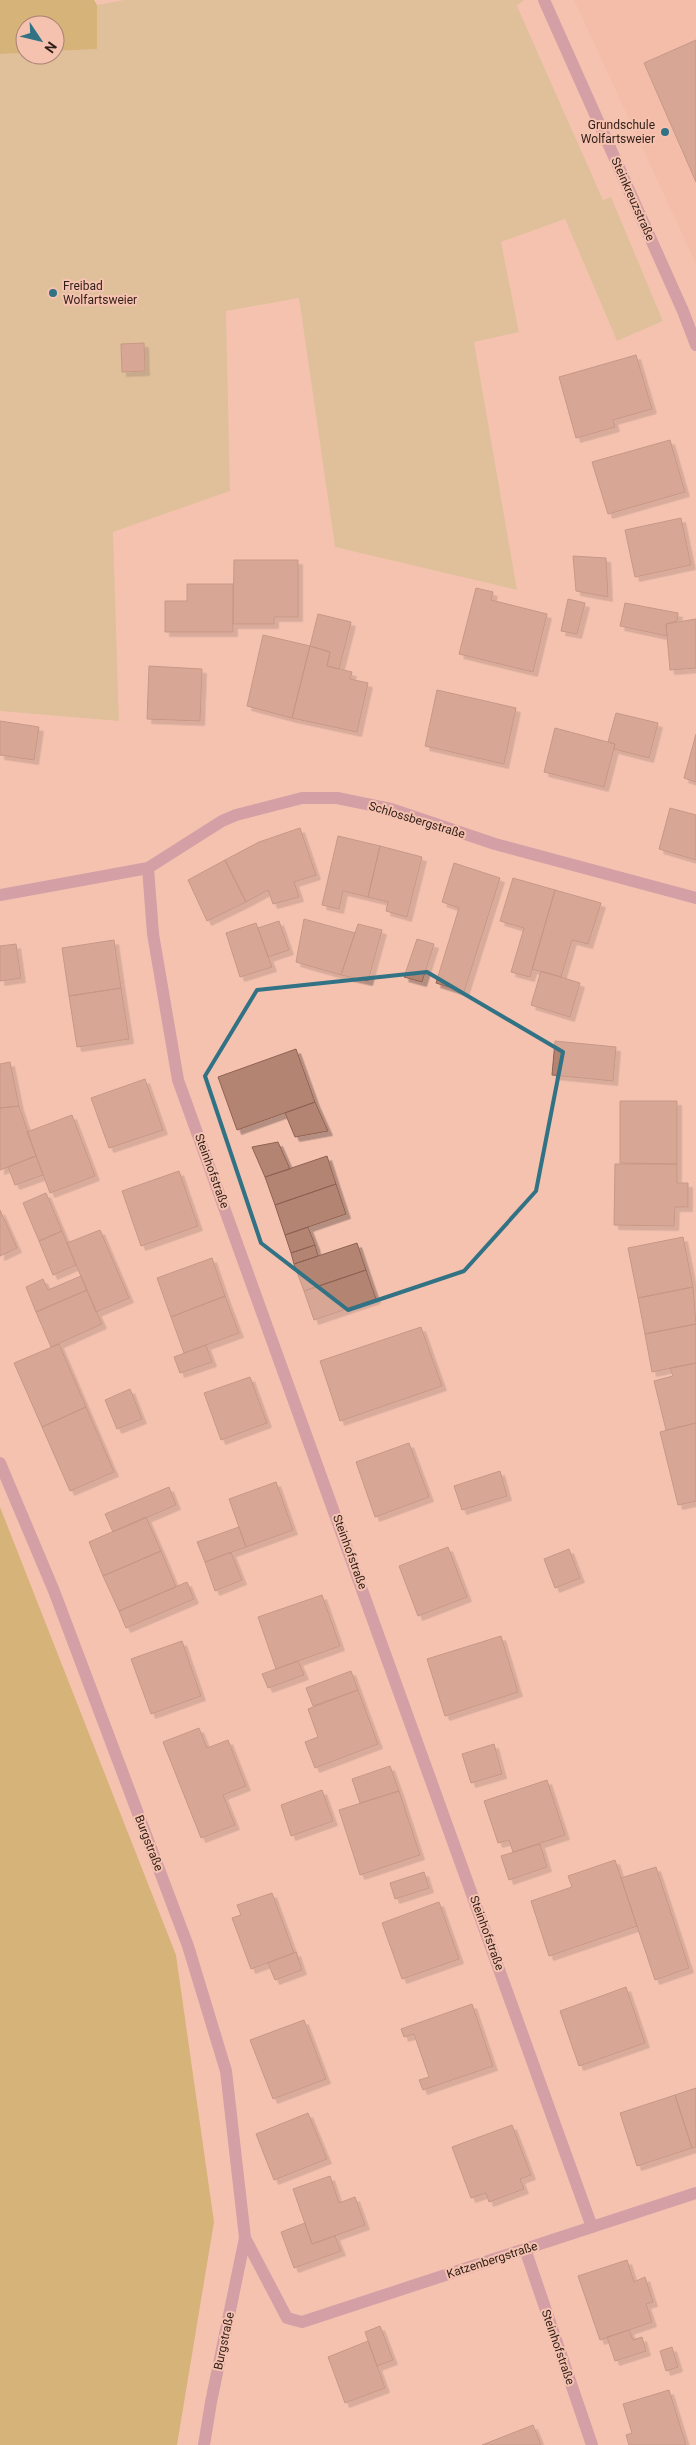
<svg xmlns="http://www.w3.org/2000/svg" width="696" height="2445" viewBox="0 0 696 2445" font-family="Roboto,sans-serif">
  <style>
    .built { fill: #f0b6a1 }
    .green { fill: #c5bc7f }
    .forest { fill: #b0a034 }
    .building { fill: #b48473; stroke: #8f6252; filter: url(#shadow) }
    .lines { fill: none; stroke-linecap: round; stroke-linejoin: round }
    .minor { stroke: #aa7397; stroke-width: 12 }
    .marked { fill: none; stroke: #317285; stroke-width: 4; stroke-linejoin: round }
    .poi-dot { fill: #317285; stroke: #f5c2b0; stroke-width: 2 }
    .labels { text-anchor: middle; stroke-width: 4; stroke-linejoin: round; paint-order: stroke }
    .poi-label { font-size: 12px; fill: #311e18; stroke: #f5c2b0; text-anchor: end }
    .street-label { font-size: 12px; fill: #311e18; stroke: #f5c2b0 }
  </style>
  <defs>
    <filter id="shadow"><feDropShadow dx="4.5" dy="4.5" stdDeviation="0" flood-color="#0004"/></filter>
  </defs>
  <rect width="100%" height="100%" fill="#f5c2b0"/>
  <path class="built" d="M574 0H696V264Z"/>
  <path class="green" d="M124 0H524L517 6 603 200 611 197 663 321 617 341 565 219 501 242 519 332 474 342 517 590 335 547 299 298 226 311 230 491 113 532 119 721 0 711V54L25 53V55H55V51L97 49V5Z"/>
  <path class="forest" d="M0 0H94L97 5V49L55 51V25H25V53L0 54Z
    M0 1507 176 1955 214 2222 177 2445H0Z"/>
  <path class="building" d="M696 40V182L644 63Z
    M144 343 145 371 122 372 121 344Z
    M636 355 652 409 613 420 615 427 576 438 559 377Z
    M670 440 685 492 608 514 592 462Z
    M681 518 691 565 635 577 625 530Z
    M573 556 606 558 608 597 576 591Z
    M234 560H298V617H274V624H233Z
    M187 584H233V632H165V601H187Z
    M476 588 493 592 491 600 547 614 533 672 459 654Z
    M568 599 585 603 577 634 561 631Z
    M625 603 678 613 677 621 666 624 667 636 620 626Z
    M318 614 351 622 339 669 327 666 330 652 310 646Z
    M696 619V668L670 670 666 624Z
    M263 635 310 646 292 718 247 706Z
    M310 646 330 652 327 666 352 672 350 679 368 683 357 732 292 718Z
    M149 666 202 669 200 721 147 719Z
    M437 690 516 708 504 764 425 746Z
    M616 713 658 723 649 758 614 749 615 744 608 742Z
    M0 721 39 727 34 760 0 755Z
    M555 728 615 744 604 787 544 772Z
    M696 734V782L684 778Z
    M670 808 696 815V860L659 849Z
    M300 828 316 875 294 882 299 897 273 904 268 890 246 902 225 860 259 842Z
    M338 836 380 846 368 897 343 891 339 909 322 905Z
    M380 846 422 857 407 917 386 911 388 902 368 897Z
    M225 860 246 902 207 921 188 880Z
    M454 863 500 878 464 992 436 983 459 908 442 902Z
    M513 878 555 890 530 977 511 972 524 928 500 921Z
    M555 890 601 903 588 944 572 940 561 977 532 969Z
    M304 919 355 933 341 975 296 962Z
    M279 921 289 950 268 957 258 928Z
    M256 923 272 967 240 977 226 933Z
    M358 924 382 930 368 981 341 975Z
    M417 939 434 944 422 982 404 977Z
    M114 940 121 988 69 996 62 948Z
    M16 944 21 978 0 981V946Z
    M541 971 580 983 570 1017 531 1005Z
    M121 988 129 1039 77 1047 69 996Z
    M555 1041 616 1047 613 1081 552 1075Z
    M296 1049 315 1102 237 1130 218 1077Z
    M10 1062 19 1106 0 1108V1064Z
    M145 1079 163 1130 109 1148 91 1098Z
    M620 1101H677V1164L620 1163Z
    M315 1102 328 1131 295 1137 285 1113Z
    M19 1106 36 1156 0 1170V1108Z
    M72 1115 95 1176 50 1193 27 1132Z
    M278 1142 290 1169 265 1177 252 1147Z
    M36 1156 43 1175 15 1185 8 1167Z
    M327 1156 336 1184 275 1205 265 1177Z
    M615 1164H677V1183H688V1207H675L674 1226 614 1225Z
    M179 1171 198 1226 141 1246 122 1191Z
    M336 1184 346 1214 285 1235 275 1205Z
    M46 1193 62 1231 39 1241 23 1203Z
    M0 1210 17 1248 0 1256Z
    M308 1227 315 1245 291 1253 285 1235Z
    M100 1230 129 1298 96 1312 67 1243Z
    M62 1231 76 1265 53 1275 39 1241Z
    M683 1237 693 1287 638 1298 628 1248Z
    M357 1243 366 1270 304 1291 294 1264Z
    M315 1245 318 1256 294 1264 291 1253Z
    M212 1258 225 1296 171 1317 157 1278Z
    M366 1270 376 1299 314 1320 304 1291Z
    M81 1276 87 1290 36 1312 26 1287 43 1279 48 1290Z
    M693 1287 696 1324 645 1334 638 1298Z
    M87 1290 102 1324 51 1347 36 1312Z
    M225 1296 239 1333 184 1353 171 1317Z
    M696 1324V1363L652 1372 645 1334Z
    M421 1327 442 1386 340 1421 320 1361Z
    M59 1344 86 1407 42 1427 14 1363Z
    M206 1345 212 1362 180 1373 174 1357Z
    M696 1363V1423L666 1430 654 1381 673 1376 670 1368Z
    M250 1377 267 1423 221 1440 204 1393Z
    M130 1389 142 1419 117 1429 105 1400Z
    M86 1407 114 1472 70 1491 42 1427Z
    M696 1423V1501L678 1505 660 1432Z
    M409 1443 429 1497 375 1517 356 1462Z
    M500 1471 507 1496 462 1510 454 1486Z
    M276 1482 293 1530 246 1547 229 1499Z
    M169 1487 176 1505 113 1532 105 1514Z
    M146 1517 161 1551 103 1576 89 1542Z
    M239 1527 246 1547 205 1562 197 1542Z
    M448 1547 467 1597 418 1616 399 1566Z
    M569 1549 580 1578 555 1588 544 1559Z
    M161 1551 176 1587 119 1611 103 1576Z
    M231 1552 242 1580 215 1591 205 1562Z
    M187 1582 194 1599 126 1628 119 1611Z
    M322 1595 340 1646 276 1669 258 1617Z
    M501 1636 518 1692 445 1716 427 1659Z
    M182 1641 201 1696 151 1714 131 1659Z
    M298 1661 304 1675 268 1688 262 1674Z
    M351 1671 358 1690 313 1706 306 1688Z
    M358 1690 378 1744 315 1768 305 1742 318 1737 308 1709Z
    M199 1728 207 1748 228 1740 246 1786 223 1795 235 1825 201 1838 163 1742Z
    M494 1744 502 1774 471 1783 462 1754Z
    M390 1766 399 1791 360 1803 352 1779Z
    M547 1780 565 1835 513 1852 509 1840 498 1843 484 1801Z
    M322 1790 333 1821 291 1836 281 1805Z
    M399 1791 420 1855 360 1875 339 1810Z
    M540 1844 547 1867 509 1880 501 1856Z
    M615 1860 637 1926 549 1956 531 1901 572 1887 568 1876Z
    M656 1867 689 1968 655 1980 621 1878Z
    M424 1872 429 1888 395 1899 390 1883Z
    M272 1893 294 1953 251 1969 232 1918 241 1915 237 1905Z
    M439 1902 459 1959 402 1979 382 1923Z
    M296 1952 302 1970 275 1980 268 1963Z
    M626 1987 645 2043 579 2066 560 2011Z
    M472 2004 493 2066 423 2090 419 2080 429 2077 414 2034 404 2037 401 2029Z
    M304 2020 326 2079 273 2099 250 2040Z
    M696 2088V2147L692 2148 675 2095Z
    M675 2095 692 2148 637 2166 620 2113Z
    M308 2113 327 2159 274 2180 256 2134Z
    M512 2125 531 2175 520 2179 524 2189 489 2202 486 2193 471 2198 452 2147Z
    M330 2176 339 2203 355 2197 365 2225 312 2244 293 2189Z
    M305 2223 312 2244 335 2236 341 2251 294 2268 281 2232Z
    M627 2260 634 2282 645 2277 653 2302 646 2304 652 2322 600 2340 578 2276Z
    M380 2326 393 2360 377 2366 365 2332Z
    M629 2330 633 2340 642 2337 646 2351 615 2361 607 2337Z
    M368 2341 385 2388 345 2403 328 2357Z
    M672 2347 678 2367 666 2371 660 2351Z
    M669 2390 686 2445H629L626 2435 632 2433 623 2404Z
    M533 2425 541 2445H482Z"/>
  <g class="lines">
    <path class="minor" d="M544 0 683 311 696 345
      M148 868 153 934 178 1080 592 2227
      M0 895 148 868 222 821 236 815 302 798H337L391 809 495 844 696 898
      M0 1463 54 1591 188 1946 226 2071 245 2238 211 2402 204 2445
      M245 2238 287 2318 302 2322 696 2193
      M525 2249 592 2445"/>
  </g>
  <path d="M0 0H696V2445H0ZM427 972 563 1052 536 1191 464 1271 348 1310 261 1243 205 1076 257 990Z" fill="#f5c2b0" fill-opacity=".55" fill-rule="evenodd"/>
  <path class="marked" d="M427 972 563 1052 536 1191 464 1271 348 1310 261 1243 205 1076 257 990Z"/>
  <g class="poi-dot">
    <circle cx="665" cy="132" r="5"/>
    <circle cx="53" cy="293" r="5"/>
  </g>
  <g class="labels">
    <g class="poi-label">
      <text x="655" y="129">Grundschule<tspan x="655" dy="14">Wolfartsweier</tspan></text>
      <text x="63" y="290" text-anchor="start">Freibad<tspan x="63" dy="14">Wolfartsweier</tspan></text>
    </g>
    <g class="street-label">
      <text transform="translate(633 199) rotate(66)" y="4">Steinkreuzstraße</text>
      <text transform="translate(417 820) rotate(17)" y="4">Schlossbergstraße</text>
      <text transform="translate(212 1171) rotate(70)" y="4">Steinhofstraße</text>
      <text transform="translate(350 1552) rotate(70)" y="4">Steinhofstraße</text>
      <text transform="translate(149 1843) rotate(69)" y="4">Burgstraße</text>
      <text transform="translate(487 1933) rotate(70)" y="4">Steinhofstraße</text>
      <text transform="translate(492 2260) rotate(-18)" y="4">Katzenbergstraße</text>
      <text transform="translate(224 2341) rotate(-78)" y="4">Burgstraße</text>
      <text transform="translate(558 2347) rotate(71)" y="4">Steinhofstraße</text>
    </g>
  </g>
  <g transform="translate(40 40) rotate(125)"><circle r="24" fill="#f5c2b0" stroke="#a78073"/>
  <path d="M0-4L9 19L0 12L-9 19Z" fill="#317285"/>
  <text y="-8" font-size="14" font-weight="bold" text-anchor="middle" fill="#311e18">N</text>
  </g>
</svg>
